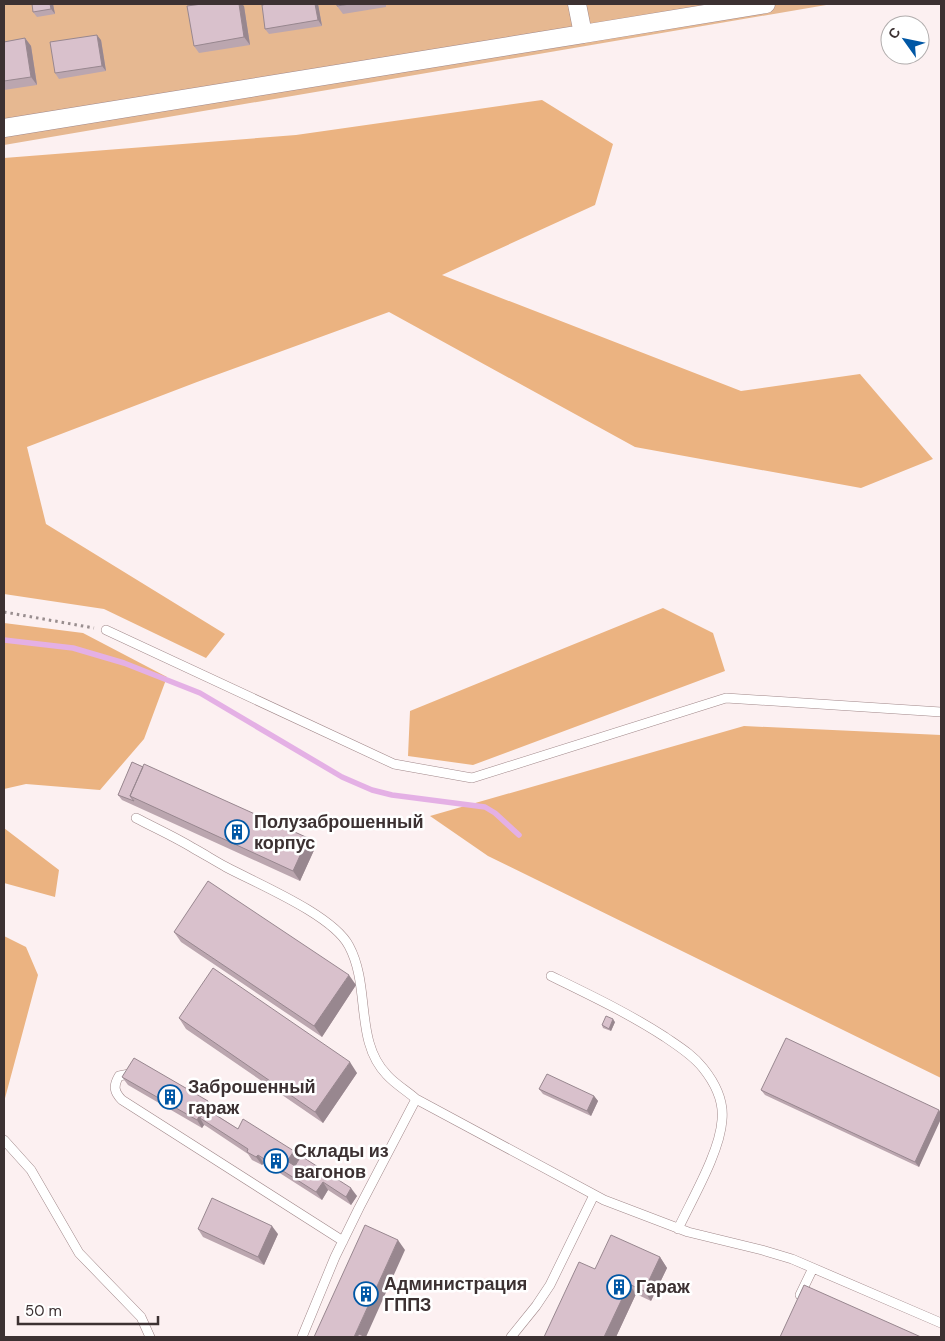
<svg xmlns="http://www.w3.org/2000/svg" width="945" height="1341" viewBox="0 0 945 1341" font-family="'DM Sans',sans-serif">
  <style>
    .green { fill: #e6b891 }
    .forest { fill: #ebb381 }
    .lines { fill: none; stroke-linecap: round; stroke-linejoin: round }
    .stream { stroke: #e4b0e5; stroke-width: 5.5 }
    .lane-casing { stroke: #a1888a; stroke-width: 10 }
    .street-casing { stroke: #a1888a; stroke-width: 19 }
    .path { stroke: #998e8f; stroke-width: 3; stroke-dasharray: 2.5 4; stroke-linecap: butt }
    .lane { stroke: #fff; stroke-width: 9 }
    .street { stroke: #fff; stroke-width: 18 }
    .wall { fill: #bba6af }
    .shaded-wall { fill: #98878f }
    .building { fill: #d9c1cc; stroke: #98878f }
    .labels { text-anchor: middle; stroke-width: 5; stroke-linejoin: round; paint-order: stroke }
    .poi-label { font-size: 18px; font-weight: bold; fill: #3c3132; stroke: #fff; text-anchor: start }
  </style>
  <rect width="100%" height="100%" fill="#fcf0f1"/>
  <path class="green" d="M4 4H832L4 145Z"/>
  <path class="forest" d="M542 100 613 144 595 205 442 275 741 391 860 374 933 459 861 488 635 447 389 312 197 382 27 447 46 524 225 634 206 658 104 609 4 594V158L296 135Z
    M663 608 713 633 725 671 473 765 408 756 410 711Z
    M4 623 83 633 167 677 144 739 100 790 26 784 4 789Z
    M744 726 941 735V1078L488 856 430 816Z
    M4 828 59 870 55 897 4 883Z
    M4 936 26 947 38 975 4 1102Z"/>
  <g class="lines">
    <path class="stream" d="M4 640 73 648 124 663 200 693 342 777 372 790 392 795 485 807 495 813 519 835"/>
    <g class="lane-casing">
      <path id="lane" d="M106 630 394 764 472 778 726 698 941 712
        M136 818C155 828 175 837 193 848 204 854 215 861 226 867 258 884 333 915 349 946 371 987 354 1041 387 1075 395 1084 407 1091 416 1099L359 1208 335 1257 302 1337
        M551 976C590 995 628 1013 665 1037 678 1046 693 1055 703 1068 715 1083 724 1101 722 1120 720 1152 692 1199 678 1229
        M129 1074 119 1076C113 1086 114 1092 122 1100L343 1241
        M416 1099 604 1200 688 1232 762 1250 792 1259 941 1323
        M4 1140 31 1170 79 1253 141 1317 150 1337
        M800 1295 813 1268
        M511 1337 536 1306 550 1285 594 1195"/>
    </g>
    <g class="street-casing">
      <path id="street" d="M577 4 583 34 766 4
        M4 128 583 34"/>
    </g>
    <path class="path" d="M4 612 94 628"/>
    <use href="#lane" class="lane"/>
    <use href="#street" class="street"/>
  </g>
  <path class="wall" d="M53 4 55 14 37 17 33 12Z
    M318 4 322 26 269 34 265 29Z
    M337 4H386V7L343 14 337 6Z
    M244 6 250 45 199 53 194 46Z
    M25 38 31 46 37 85 4 90V42Z
    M101 40 106 71 59 79 55 73Z
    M132 762 308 838 315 848 300 881 122 800 118 795Z
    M174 932 356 985 322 1037 181 942Z
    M179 1018 357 1073 323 1123 186 1029Z
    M615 1022 611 1031 603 1028 602 1025Z
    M122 1077 208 1101 213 1109 212 1112 238 1129 294 1151 299 1159 295 1166 357 1196 351 1205 328 1190 322 1200 264 1163 262 1165 252 1160 248 1154 206 1126 204 1125 202 1128 128 1085Z
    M539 1089 594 1096 598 1101 591 1116 543 1094Z
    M761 1090 939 1110 919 1167 765 1095Z
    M198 1229 278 1234 264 1265 203 1237Z
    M660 1257 667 1268 651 1301 636 1294 616 1337H544L595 1269Z"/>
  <path class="shaded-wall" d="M50 4H53L55 14 51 9Z
    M239 4H242L244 6 250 45 244 37Z
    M315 4H318L322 26 318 20Z
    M97 35 101 40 106 71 102 66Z
    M25 38 31 46 37 85 31 77Z
    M308 838 315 848 300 881 293 871Z
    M349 975 356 985 322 1037 314 1026Z
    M613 1019 615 1022 611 1031 609 1029Z
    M350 1062 357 1073 323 1123 315 1112Z
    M594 1096 598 1101 591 1116 587 1111Z
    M208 1101 213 1109 206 1122 200 1118 204 1125 202 1128 197 1120Z
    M939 1110 941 1113V1119L919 1167 915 1162Z
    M294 1151 299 1159 293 1169 287 1161Z
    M258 1155 264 1163 262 1165 256 1157Z
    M323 1182 328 1190 322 1200 316 1192Z
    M351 1188 357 1196 351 1205 346 1197Z
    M272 1226 278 1234 264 1265 258 1257Z
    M398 1240 405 1250 366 1337H354Z
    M660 1257 667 1268 651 1301 644 1291Z
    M629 1284 636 1294 616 1337H604Z"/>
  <path class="building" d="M32 4H50L51 9 33 12Z
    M202 4H239L244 37 194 46 187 6Z
    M267 4H315L318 20 265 29 262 5Z
    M337 4H350L337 6Z
    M97 35 102 66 55 73 50 42Z
    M25 38 31 77 4 81V42Z
    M132 762 143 767 130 796 134 801 118 795Z
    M144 764 308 838 293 871 130 796Z
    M208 881 349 975 314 1026 174 932Z
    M213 968 350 1062 315 1112 179 1018Z
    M606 1016 613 1019 609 1029 602 1025Z
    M786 1038 939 1110 915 1162 761 1090Z
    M134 1058 208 1101 197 1120 122 1077Z
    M547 1074 594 1096 587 1111 539 1089Z
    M206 1109 238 1129 243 1119 294 1151 287 1161 295 1166 301 1156 351 1188 346 1197 323 1182 316 1192 258 1155 256 1157 247 1152 248 1149 200 1118Z
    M212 1198 272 1226 258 1257 198 1229Z
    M365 1225 398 1240 354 1337H314Z
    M611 1235 660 1257 644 1291 629 1284 604 1337H544L579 1262 595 1269Z
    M804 1285 921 1337H780Z
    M359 1334 366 1337H357Z"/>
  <defs>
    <g id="building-ring" transform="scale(1.25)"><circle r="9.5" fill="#fff" stroke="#0057a5" stroke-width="1.5"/><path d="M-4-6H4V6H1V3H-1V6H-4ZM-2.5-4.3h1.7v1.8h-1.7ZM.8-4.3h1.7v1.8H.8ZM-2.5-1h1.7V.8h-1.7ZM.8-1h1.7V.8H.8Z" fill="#0057a5"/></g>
  </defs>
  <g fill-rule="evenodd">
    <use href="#building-ring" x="237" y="832"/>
    <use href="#building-ring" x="170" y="1097"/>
    <use href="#building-ring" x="276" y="1161"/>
    <use href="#building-ring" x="619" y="1287"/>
    <use href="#building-ring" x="366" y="1294"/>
  </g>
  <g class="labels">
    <g class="poi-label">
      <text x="254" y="828">Полузаброшенный<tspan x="254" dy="21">корпус</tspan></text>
      <text x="188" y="1093">Заброшенный<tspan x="188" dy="21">гараж</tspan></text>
      <text x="294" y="1157">Склады из<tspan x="294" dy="21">вагонов</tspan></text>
      <text x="384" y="1290">Администрация<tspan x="384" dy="21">ГППЗ</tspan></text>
      <text x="636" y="1293">Гараж</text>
    </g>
  </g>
  <rect width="945" height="1341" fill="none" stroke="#3c3132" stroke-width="10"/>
  <g transform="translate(905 40) rotate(303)"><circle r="24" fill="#ffffff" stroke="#b1adad"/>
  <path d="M0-4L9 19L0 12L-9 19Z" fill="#0057a5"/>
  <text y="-8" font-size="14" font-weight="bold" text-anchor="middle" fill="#3c3132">С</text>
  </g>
  <path d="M18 1316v8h140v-8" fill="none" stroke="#3c3132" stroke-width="2.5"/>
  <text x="25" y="1316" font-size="15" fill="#3c3132" stroke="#ffffff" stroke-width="4" paint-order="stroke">50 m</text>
</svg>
